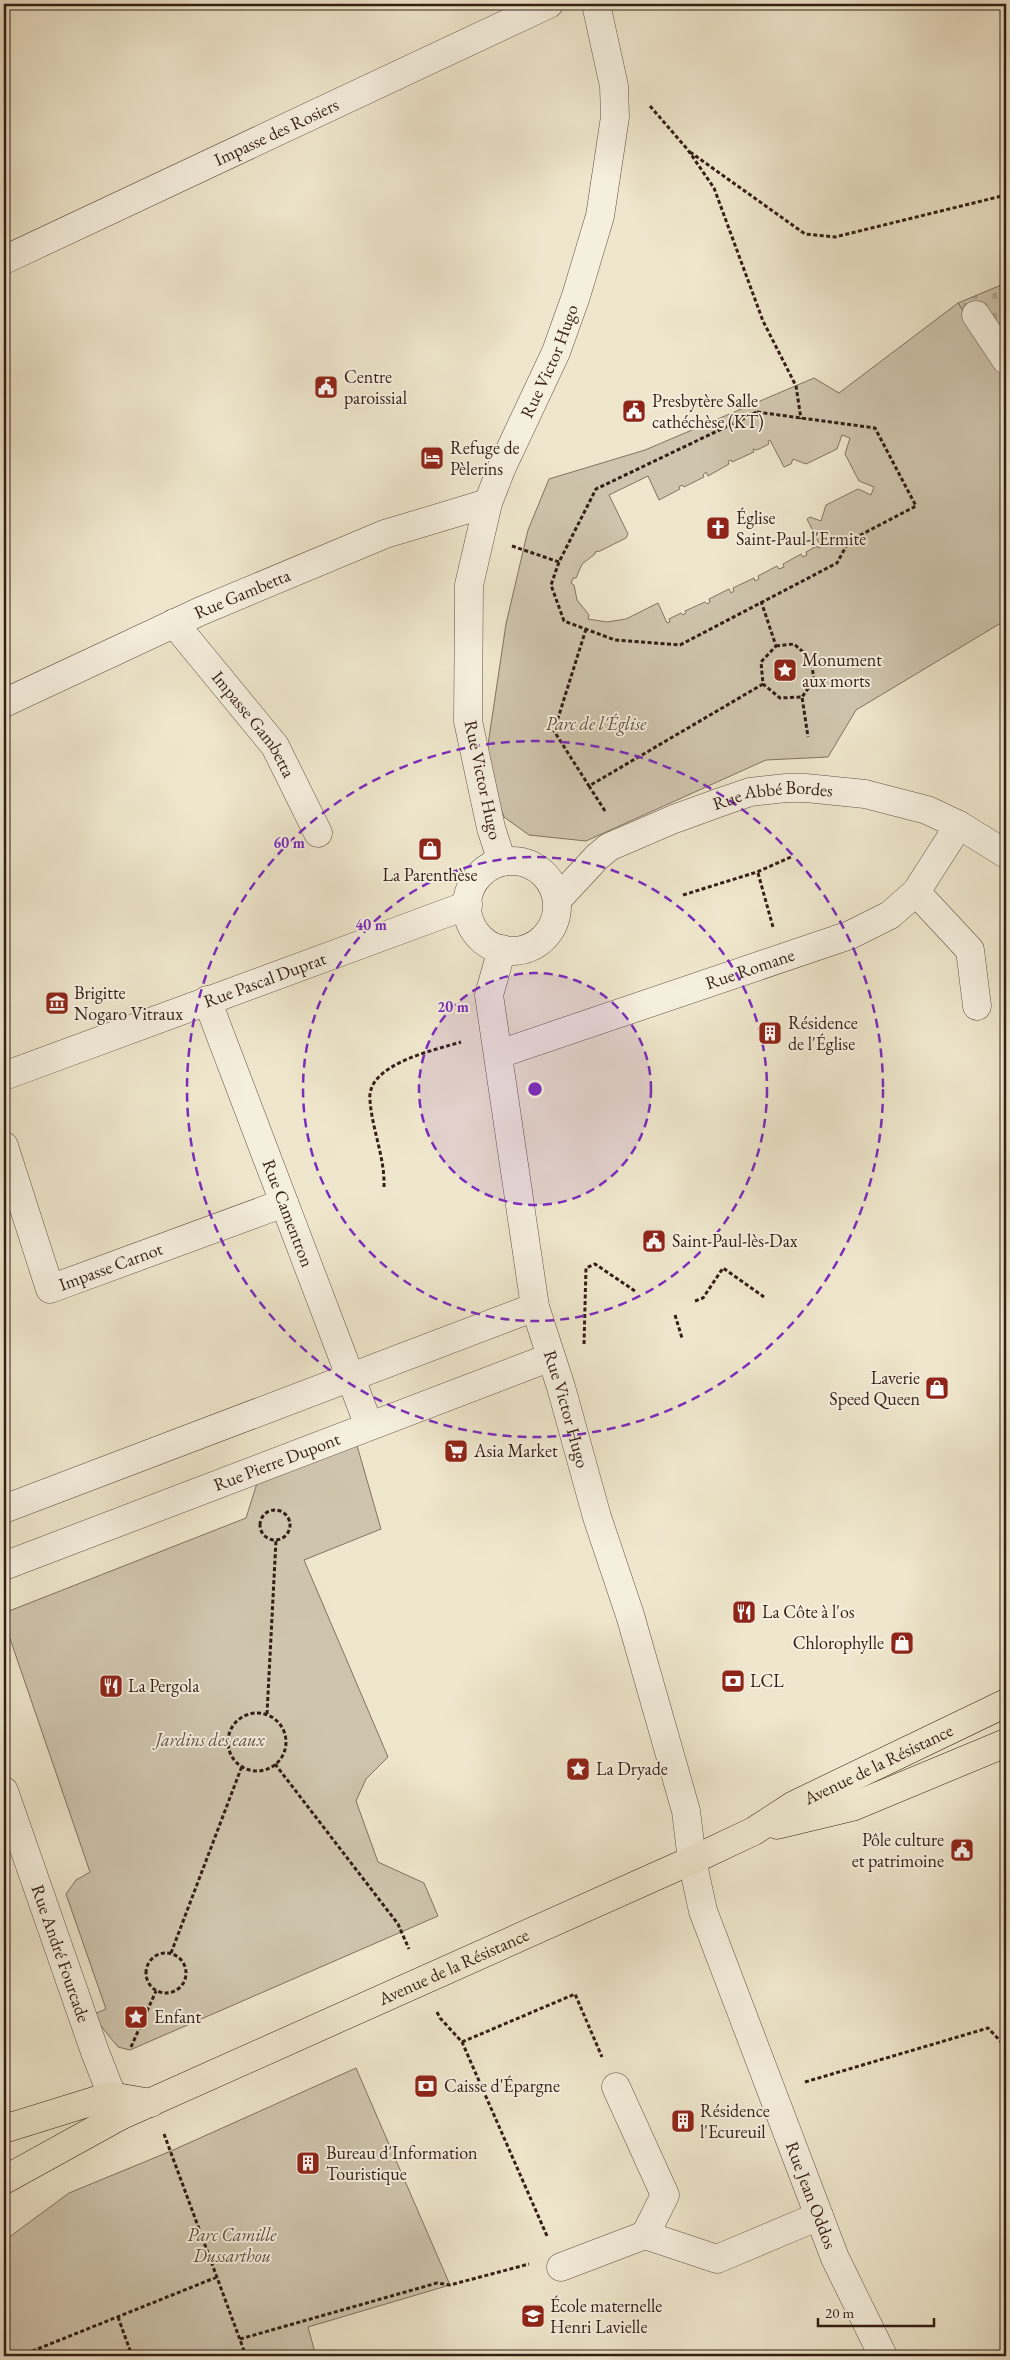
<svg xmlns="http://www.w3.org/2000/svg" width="1010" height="2360" viewBox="0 0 1010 2360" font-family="'EB Garamond',serif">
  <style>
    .cemetery { fill: url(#cemetery-stones); stroke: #827262 }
    .green { fill: #cfc5ae; stroke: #827262; fill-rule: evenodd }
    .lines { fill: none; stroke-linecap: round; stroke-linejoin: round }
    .minor-casing { stroke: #635044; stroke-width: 29 }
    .major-casing { stroke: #341e16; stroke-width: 29 }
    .path { stroke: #341e16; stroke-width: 3; stroke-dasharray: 4 2.5; stroke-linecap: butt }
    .minor { stroke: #f5efde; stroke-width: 28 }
    .major { stroke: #efe7cd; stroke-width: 28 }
    .ring { fill: none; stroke: #7b2cbf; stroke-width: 2.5; stroke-dasharray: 9 6 }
    .labels { text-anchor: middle; stroke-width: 4; stroke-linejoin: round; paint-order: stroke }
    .street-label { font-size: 18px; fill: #341e16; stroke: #f5efde }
    .poi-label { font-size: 18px; fill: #341e16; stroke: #f5efde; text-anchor: start }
    .park-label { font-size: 18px; font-style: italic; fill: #625044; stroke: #f5efde }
    .centre { fill: #7b2cbf; stroke: #f5efde; stroke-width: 2.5 }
    .ring-label { font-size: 15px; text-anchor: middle; font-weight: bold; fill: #7b2cbf; stroke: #f5efde; stroke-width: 4; stroke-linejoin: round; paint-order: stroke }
  </style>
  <defs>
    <pattern id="cemetery-stones" width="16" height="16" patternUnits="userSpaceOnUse" patternTransform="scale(1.25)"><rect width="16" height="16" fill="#cfc5ae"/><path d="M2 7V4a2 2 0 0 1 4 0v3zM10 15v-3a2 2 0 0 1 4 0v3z" fill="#b2a995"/></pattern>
  </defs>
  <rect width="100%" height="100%" fill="#efe7cd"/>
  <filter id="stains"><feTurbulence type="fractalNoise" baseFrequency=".004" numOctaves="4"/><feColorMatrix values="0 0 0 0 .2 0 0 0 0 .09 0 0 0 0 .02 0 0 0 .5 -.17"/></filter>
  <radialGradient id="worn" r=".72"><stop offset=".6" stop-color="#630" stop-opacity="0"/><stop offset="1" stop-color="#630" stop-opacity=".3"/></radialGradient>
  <path class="cemetery" d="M1006 283V375L958 303Z"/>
  <path class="green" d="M958 303 1006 375V620L856 710 828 757 766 760 586 841 529 835 504 817 485 765 506 624 528 530 549 479 645 450 814 378 839 393ZM842 435 850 438 845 454 859 481 874 487 871 495 858 489 826 505 821 521 810 517 807 519 821 547 818 548 817 546 806 552 807 555 803 557 801 554 783 564 784 567 779 569 777 566 758 576 759 579 755 581 754 578 733 588 734 591 731 593 729 589 709 599 710 602 707 604 705 602 685 611 686 613 683 615 681 613 669 619 670 622 667 623 658 603 626 619 607 622 588 619 589 615 577 600 574 585 571 583 573 578H576L582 564 595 554V552L600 551 626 538 628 534 609 495 648 476 659 500 680 489 679 487 682 485 684 487 704 477 703 475 706 472 708 476 729 464 728 461 731 460 732 462 754 452 753 449 757 450 769 444 768 441 770 440 784 467 791 464 793 459 806 464 837 449Z
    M356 1442 381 1529 304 1560 388 1757 366 1779 356 1801 378 1862 424 1883 438 1916 130 2050 118 2047 92 2015 106 2009 66 1894 76 1880 90 1872 4 1621V1613L246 1518 258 1480Z
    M356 2068 450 2285 308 2327 316 2356H4V2241L69 2193 171 2151Z"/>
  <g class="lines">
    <g class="minor-casing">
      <g id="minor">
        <path id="s1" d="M4 260 549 4"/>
        <path d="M976 315 1006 360"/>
        <path id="s2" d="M174 623 275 746 318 833"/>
        <path id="s3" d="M4 703 201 611 385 534 488 503"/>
        <circle cx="512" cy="906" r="45"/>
        <path id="s4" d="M502 862 491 828 468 721 469 585 488 503 502 467 556 352 576 296 600 216 615 117 614 86 596 4"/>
        <path d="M916 892 970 950 977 1006"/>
        <path id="s5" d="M557 900 597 857 609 847 674 819 718 803 750 792 786 788H806L865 794 927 810 959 825 1006 854"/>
        <path id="s6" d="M502 949 489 995 535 1307 561 1387 597 1517 630 1615 686 1811 692 1860 703 1911 835 2258 883 2356"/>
        <path id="s7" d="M207 1000 369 1426"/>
        <path id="s8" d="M499 1054 850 935 890 915 916 892 959 825"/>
        <path id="s9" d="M4 1076 468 905"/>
        <path id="s10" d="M4 1146 50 1289 284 1203"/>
        <path d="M4 1509 535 1307"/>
        <path id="s11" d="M4 1566 551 1357"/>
        <path id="s12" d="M4 1791 95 2052 120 2116"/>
        <path d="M616 2087 665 2195 645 2235"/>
        <path d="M561 2267 645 2235 717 2259 819 2216"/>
      </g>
    </g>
    <g class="major-casing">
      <g id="major">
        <path d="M777 1825 852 1807 1006 1743"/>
        <path d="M4 2129 110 2096 151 2103"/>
        <path id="s13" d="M4 2180 120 2116 699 1857 754 1831 794 1805 1006 1703"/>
      </g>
    </g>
    <path class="path" d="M650 106 688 150 714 188 763 321 796 386 801 419
      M690 152 805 234 835 237 1006 195
      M757 412 875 428 916 506 849 541 837 563 680 645 615 640 564 621 551 585 559 562 596 489Z
      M512 546 559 562
      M761 601 776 646 761 662 763 684 780 698 802 697 808 737
      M586 629 554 731 589 786
      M776 646 794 644 811 659 814 680 802 697
      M605 811 589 786 763 684
      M758 873 773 927
      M683 895 757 872 791 857
      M384 1187C385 1157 372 1130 370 1100 366 1064 435 1050 461 1042
      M695 1301 703 1298 723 1268 764 1297
      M675 1315 682 1338
      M584 1344 586 1268 595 1264 635 1291
      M260 1525a15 15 0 1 1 30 0a15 15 0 1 1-30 0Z
      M228 1742a29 29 0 1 1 58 0a29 29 0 1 1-58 0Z
      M267 1714 276 1540
      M275 1764 398 1924 409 1949
      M146 1973a20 20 0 1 1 40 0a20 20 0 1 1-40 0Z
      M171 1953 242 1766
      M437 2012 440 2018 462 2042 547 2236
      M462 2042 575 1994 602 2057
      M131 2047 156 1991
      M805 2082 988 2028 1006 2047
      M164 2134 246 2356
      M118 2317 132 2356
      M240 2339 437 2283 450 2285 529 2264
      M20 2356 217 2277"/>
    <use href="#minor" class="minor"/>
    <use href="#major" class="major"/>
  </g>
  <circle cx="535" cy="1089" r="116" fill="#7b2cbf" fill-opacity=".12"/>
  <g class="ring">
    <circle cx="535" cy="1089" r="116"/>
    <circle cx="535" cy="1089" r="232"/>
    <circle cx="535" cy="1089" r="348"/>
  </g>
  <defs>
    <g id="civic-square" transform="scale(1.25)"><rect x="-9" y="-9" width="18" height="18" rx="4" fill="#8f2418" stroke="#f5efde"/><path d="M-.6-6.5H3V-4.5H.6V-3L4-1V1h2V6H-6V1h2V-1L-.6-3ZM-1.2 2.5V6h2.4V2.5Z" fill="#fff"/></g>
    <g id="hotel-square" transform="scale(1.25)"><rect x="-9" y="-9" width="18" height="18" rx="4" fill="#8f2418" stroke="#f5efde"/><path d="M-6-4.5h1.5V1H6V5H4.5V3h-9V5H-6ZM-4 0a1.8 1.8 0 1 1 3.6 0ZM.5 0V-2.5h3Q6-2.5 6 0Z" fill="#fff"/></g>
    <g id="church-square" transform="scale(1.25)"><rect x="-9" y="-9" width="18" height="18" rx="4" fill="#8f2418" stroke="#f5efde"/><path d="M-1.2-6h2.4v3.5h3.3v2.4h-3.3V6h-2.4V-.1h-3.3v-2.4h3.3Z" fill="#fff"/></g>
    <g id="sight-square" transform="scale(1.25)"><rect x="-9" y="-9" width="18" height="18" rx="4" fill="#8f2418" stroke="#f5efde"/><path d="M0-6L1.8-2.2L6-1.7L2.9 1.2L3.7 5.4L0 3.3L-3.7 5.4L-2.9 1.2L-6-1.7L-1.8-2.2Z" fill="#fff"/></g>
    <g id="shop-square" transform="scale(1.25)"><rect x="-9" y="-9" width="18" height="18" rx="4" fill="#8f2418" stroke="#f5efde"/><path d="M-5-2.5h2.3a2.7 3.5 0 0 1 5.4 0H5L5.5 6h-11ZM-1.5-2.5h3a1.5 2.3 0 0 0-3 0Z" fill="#fff"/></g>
    <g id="museum-square" transform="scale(1.25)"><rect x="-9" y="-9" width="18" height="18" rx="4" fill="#8f2418" stroke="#f5efde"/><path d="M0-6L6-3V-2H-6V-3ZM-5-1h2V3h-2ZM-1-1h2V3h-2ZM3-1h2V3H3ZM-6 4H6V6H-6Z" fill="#fff"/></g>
    <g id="building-square" transform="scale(1.25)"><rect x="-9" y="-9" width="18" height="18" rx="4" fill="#8f2418" stroke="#f5efde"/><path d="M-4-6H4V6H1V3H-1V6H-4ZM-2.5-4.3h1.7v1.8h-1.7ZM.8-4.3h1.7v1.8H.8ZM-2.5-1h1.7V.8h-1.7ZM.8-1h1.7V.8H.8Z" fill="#fff"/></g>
    <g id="supermarket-square" transform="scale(1.25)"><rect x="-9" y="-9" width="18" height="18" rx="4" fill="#8f2418" stroke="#f5efde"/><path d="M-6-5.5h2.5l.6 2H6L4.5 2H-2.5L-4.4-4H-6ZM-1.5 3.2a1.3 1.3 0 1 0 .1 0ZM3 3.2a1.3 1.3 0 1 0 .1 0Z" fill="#fff"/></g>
    <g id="restaurant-square" transform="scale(1.25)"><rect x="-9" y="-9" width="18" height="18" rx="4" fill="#8f2418" stroke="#f5efde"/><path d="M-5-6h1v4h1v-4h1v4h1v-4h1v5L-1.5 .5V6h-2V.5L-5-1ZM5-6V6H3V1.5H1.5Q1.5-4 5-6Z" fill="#fff"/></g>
    <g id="bank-square" transform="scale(1.25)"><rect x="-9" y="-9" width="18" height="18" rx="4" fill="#8f2418" stroke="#f5efde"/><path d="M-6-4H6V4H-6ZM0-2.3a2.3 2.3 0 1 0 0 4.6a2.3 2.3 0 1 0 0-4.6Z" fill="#fff"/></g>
    <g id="school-square" transform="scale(1.25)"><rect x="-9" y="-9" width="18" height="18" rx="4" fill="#8f2418" stroke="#f5efde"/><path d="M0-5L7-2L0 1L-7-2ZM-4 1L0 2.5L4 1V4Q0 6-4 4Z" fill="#fff"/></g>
  </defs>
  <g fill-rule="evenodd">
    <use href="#civic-square" x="326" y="387"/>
    <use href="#civic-square" x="634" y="411"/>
    <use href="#hotel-square" x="432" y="458"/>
    <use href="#church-square" x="718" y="528"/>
    <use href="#sight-square" x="785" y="670"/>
    <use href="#shop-square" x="430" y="849"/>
    <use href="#museum-square" x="57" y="1003"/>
    <use href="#building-square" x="770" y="1033"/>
    <use href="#civic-square" x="654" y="1241"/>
    <use href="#shop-square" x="937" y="1388"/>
    <use href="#supermarket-square" x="456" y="1451"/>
    <use href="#restaurant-square" x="744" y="1612"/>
    <use href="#shop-square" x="902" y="1643"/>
    <use href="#bank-square" x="733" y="1681"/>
    <use href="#restaurant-square" x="111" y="1686"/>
    <use href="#sight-square" x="578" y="1769"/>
    <use href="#civic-square" x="962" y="1850"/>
    <use href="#sight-square" x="136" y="2017"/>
    <use href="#bank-square" x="426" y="2086"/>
    <use href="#building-square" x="683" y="2121"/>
    <use href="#building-square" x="308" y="2163"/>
    <use href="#school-square" x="533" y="2316"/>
  </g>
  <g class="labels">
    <g class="street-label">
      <text dy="6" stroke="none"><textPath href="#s1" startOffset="301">Impasse des Rosiers</textPath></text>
      <text dy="6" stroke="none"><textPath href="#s4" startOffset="520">Rue Victor Hugo</textPath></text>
      <text dy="6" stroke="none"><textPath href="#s3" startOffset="262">Rue Gambetta</textPath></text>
      <text dy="6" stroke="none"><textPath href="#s2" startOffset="129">Impasse Gambetta</textPath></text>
      <text transform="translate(483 780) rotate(78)" y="6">Rue Victor Hugo</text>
      <text dy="6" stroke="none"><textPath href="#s5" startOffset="248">Rue Abbé Bordes</textPath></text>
      <text dy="6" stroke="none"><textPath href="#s8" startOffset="265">Rue Romane</textPath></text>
      <text dy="6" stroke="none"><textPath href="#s9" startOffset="278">Rue Pascal Duprat</textPath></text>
      <text dy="6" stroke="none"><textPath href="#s7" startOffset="228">Rue Camentron</textPath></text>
      <text dy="6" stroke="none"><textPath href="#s10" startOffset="215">Impasse Carnot</textPath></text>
      <text dy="6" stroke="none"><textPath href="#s6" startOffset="470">Rue Victor Hugo</textPath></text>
      <text dy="6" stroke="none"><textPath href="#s11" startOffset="292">Rue Pierre Dupont</textPath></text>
      <text dy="6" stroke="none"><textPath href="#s13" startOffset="969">Avenue de la Résistance</textPath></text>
      <text dy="6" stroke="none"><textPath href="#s12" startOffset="172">Rue André Fourcade</textPath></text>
      <text dy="6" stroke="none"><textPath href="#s13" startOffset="498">Avenue de la Résistance</textPath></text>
      <text dy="6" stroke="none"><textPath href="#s6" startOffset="1295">Rue Jean Oddos</textPath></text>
    </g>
    <g class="poi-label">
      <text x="344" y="383">Centre<tspan x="344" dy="21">paroissial</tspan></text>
      <text x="652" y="407">Presbytère Salle<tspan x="652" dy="21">cathéchèse (KT)</tspan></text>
      <text x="450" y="454">Refuge de<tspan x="450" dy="21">Pèlerins</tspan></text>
      <text x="736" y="524">Église<tspan x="736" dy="21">Saint-Paul-l'Ermite</tspan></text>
      <text x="802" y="666">Monument<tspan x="802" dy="21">aux morts</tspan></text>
      <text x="430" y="881" text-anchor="middle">La Parenthèse</text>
      <text x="74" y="999">Brigitte<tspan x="74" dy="21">Nogaro Vitraux</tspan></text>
      <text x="788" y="1029">Résidence<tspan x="788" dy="21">de l'Église</tspan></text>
      <text x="672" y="1247">Saint-Paul-lès-Dax</text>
      <text x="920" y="1384" text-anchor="end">Laverie<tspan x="920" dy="21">Speed Queen</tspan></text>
      <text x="474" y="1457">Asia Market</text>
      <text x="762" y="1618">La Côte à l'os</text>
      <text x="884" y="1649" text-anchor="end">Chlorophylle</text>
      <text x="750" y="1687">LCL</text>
      <text x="128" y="1692">La Pergola</text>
      <text x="596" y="1775">La Dryade</text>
      <text x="944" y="1846" text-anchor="end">Pôle culture<tspan x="944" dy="21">et patrimoine</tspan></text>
      <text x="154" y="2023">Enfant</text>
      <text x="444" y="2092">Caisse d'Épargne</text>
      <text x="700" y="2117">Résidence<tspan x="700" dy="21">l'Ecureuil</tspan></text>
      <text x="326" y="2159">Bureau d'Information<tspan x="326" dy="21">Touristique</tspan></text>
      <text x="550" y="2312">École maternelle<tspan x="550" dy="21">Henri Lavielle</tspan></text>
    </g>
    <g class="park-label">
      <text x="596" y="730">Parc de l'Église</text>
      <text x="210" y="1746">Jardins des eaux</text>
      <text x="232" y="2241">Parc Camille<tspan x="232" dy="21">Dussarthou</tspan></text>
    </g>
  </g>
  <circle cx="535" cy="1089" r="8" class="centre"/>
  <g class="ring-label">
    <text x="289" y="848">60 m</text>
    <text x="371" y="930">40 m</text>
    <text x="453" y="1012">20 m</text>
  </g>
  <rect width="1010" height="2360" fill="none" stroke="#efe7cd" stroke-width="20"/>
  <rect x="5" y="5" width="1000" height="2350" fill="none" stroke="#341e16" stroke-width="2.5"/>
  <rect x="10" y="10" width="990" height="2340" fill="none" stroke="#341e16"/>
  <path d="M818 2318v8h116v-8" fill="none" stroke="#341e16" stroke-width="2.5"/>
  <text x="825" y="2318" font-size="15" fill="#341e16" stroke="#f5efde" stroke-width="4" paint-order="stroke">20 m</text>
  <rect width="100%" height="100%" filter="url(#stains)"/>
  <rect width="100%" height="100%" fill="url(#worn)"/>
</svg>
